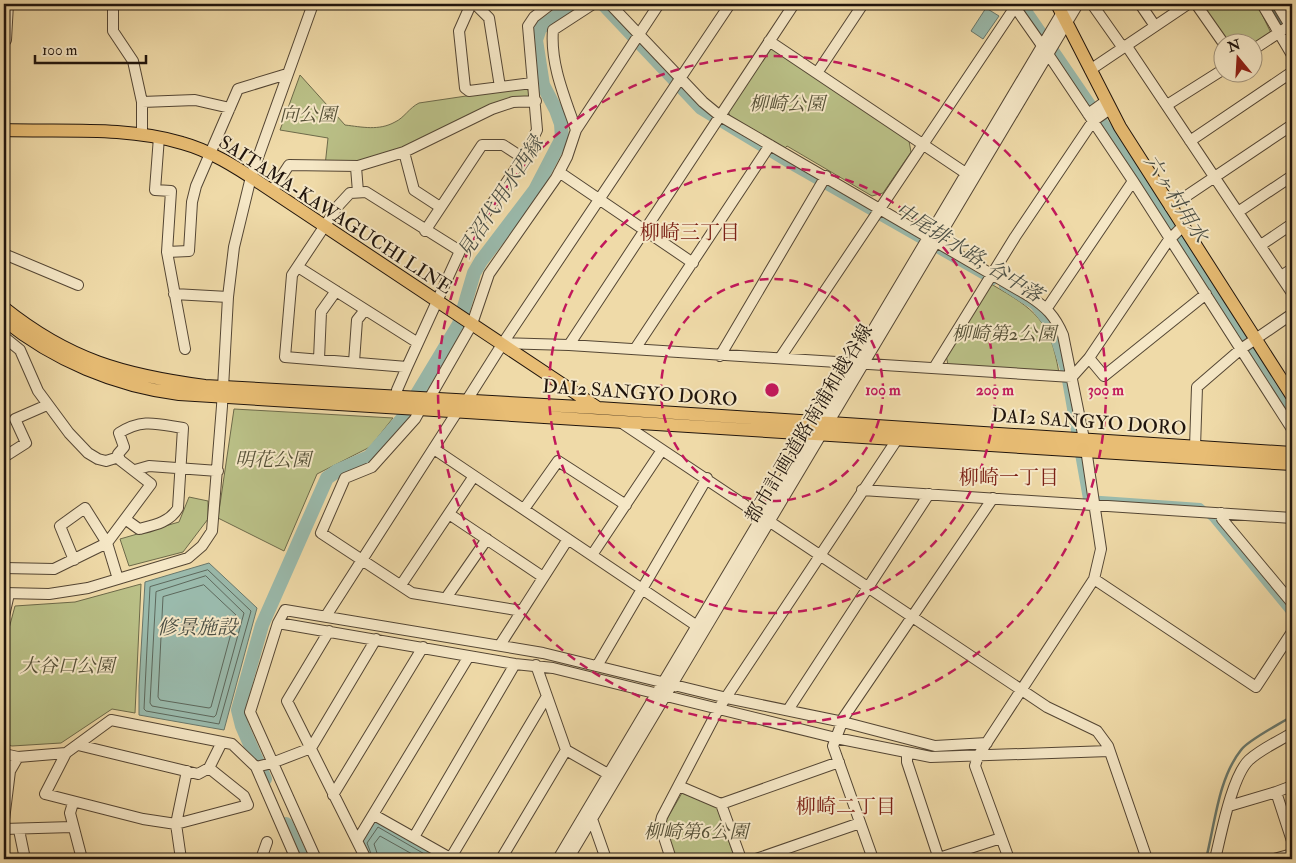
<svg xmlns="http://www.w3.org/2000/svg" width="1296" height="863" viewBox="0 0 1296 863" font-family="'IM FELL Double Pica','Noto Serif JP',serif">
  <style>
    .green { fill: #bac087; stroke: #6d6a4a }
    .water { fill: #9abaac; stroke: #69786c }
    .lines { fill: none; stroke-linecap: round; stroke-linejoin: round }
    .shore { stroke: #5d685c; stroke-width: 1 }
    .stream { stroke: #69786c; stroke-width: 2.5 }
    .canal { stroke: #9abaac; stroke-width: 8 }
    .river { stroke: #9abaac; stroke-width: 14 }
    .minor-casing { stroke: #544634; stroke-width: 12 }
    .major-casing { stroke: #20150d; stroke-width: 14 }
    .minor { stroke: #f5e7c6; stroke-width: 10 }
    .major { stroke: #e8bd74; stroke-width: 12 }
    .ring { fill: none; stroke: #c2185b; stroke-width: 2.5; stroke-dasharray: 9 6 }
    .labels { text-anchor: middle; stroke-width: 4; stroke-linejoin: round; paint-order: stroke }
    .park-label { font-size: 19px; font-style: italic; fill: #565138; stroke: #f5e7c6 }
    .street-label { font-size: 19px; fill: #20150d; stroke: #f5e7c6 }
    .water-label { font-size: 20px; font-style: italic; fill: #4b4f45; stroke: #f5e7c6 }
    .neighbourhood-label { font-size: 20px; fill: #7a1f14; stroke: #f5e7c6 }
    .centre { fill: #c2185b; stroke: #f5e7c6; stroke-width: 2.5 }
    .ring-label { font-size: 15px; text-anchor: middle; font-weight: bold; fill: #c2185b; stroke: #f5e7c6; stroke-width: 4; stroke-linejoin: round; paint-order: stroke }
  </style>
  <rect width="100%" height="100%" fill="#efdaa8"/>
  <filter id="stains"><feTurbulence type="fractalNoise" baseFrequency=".004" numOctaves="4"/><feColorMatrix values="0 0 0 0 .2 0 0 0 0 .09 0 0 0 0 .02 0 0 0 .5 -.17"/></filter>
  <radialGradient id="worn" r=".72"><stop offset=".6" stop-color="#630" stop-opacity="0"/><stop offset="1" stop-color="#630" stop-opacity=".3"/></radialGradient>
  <path class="green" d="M1201 4H1257L1271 33 1254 44 1228 42Z
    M775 48 909 141 911 152 883 193 872 196 787 146 785 148 730 116 728 111 769 49Z
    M300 75 345 125C362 127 379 131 395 122 404 118 409 108 419 103L527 87 530 96 369 161 325 166 328 138 280 130Z
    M991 284C1036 310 1050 320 1059 373L948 365 946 355Z
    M234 409 393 418 370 447 317 474 284 551 218 518Z
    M189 497 208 501V519L183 552 129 566 120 539 179 522Z
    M141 584 135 713 112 709 61 743 12 746 4 744V647L15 606 75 602Z
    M682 793 717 807 735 859H675L664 824Z"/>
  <path class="water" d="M986 8 999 16 983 39 971 31Z
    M209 563 257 608 224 730 139 715V686L145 582Z
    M376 820 443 859H369L362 841Z"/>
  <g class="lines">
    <path class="shore" d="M208 570 251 611 219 724 146 711 144 709 150 587Z
      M206 576 244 613 216 715 214 717 152 706 150 703 156 592Z
      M204 585 236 615 211 707 209 708 160 700 158 697 163 597Z
      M373 859 367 843 378 827 433 859
      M379 859 374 844 380 836 421 859"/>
    <path class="stream" d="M1269 4 1282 26
      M1285 31 1292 41
      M1206 859C1215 824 1218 779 1241 750 1248 740 1280 724 1292 716"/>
    <path class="canal" d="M599 4 699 110 795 168 993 281
      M1003 286 1034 306 1051 328 1064 369 1087 499 1200 507 1213 518 1292 614"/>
    <path class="river" d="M1020 4 1154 200 1292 419
      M265 779 242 726 238 710 262 625 327 478 337 471 369 457 402 419 459 324 474 273 481 261 535 190 562 138 561 124 556 110 543 85 536 40 540 28 574 4
      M286 824 302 859"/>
    <g class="minor-casing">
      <path id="minor" d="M113 4V31L133 61 142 102V135
        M471 4 459 31 465 88 469 91 532 83
        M475 4 489 18 500 87
        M610 4 703 102 720 116 1029 296C1046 307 1055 316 1063 335L1086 449 1101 549 1094 579 978 756 975 766 1009 859
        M1017 4 1015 7 1043 47
        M1092 4 1123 48
        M1140 4 1155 26
        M1196 4 1224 44
        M1262 4 1292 55
        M1277 4 1292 29
        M769 41 967 174
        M4 43 6 40 8 4H12
        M1126 45 1292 293
        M1254 49 1292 24
        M1048 54 1133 181 1292 429
        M1090 70 1188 4
        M817 73 863 4
        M142 102 195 100 230 108
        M1167 105 1224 69
        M1088 114 1106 101
        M576 130C565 98 550 64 553 30L593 4
        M159 137 155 190 171 191 167 252 185 349
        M1190 141 1292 72
        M404 152 414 190 440 207
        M356 167 358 192
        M559 172 693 263
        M272 191 289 165 358 166 404 152 492 109 513 102 536 101
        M1170 207 1292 125
        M1238 212 1292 176
        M425 231 482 145H503L523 158
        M1261 245 1292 224
        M167 252 189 251 192 202 196 186 238 89 287 74
        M4 254 78 285
        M298 267 418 343
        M1281 276 1292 269
        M174 294 228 297
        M1047 308 1133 181
        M4 337 20 350 38 391 69 433 88 453 98 459 106 461 119 457
        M503 343 569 345 1072 377 1089 358 1168 241 1183 226
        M569 345 794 4
        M635 349 770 145
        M720 356 826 176
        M780 358 1015 7 1013 4
        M1089 358 1104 376 1206 294
        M319 359 321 312 336 291
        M354 362 357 320 365 310
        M407 367 285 357 292 275 338 206 350 193 366 192 460 251
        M934 368 1015 237 1093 121 1110 109
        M397 397V390L407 367 460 251 525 155 537 130 528 26 534 17 551 4
        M429 399 472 324 489 274 556 178 567 157 576 130 659 4
        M467 400 503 343 730 4
        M420 410 415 419 372 467 345 478 321 533 412 593 522 611
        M619 421 1047 707 1097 731 1108 746 1147 859
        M1195 447 1197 387 1241 349 1292 314
        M434 449 697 626
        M4 457 26 443 15 419 47 405
        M135 470 149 466 218 471
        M862 490 1292 518
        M524 509 558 461 626 505
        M1221 513 1222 519 1292 603
        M449 514 543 577
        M592 555 662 450
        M74 560 60 526 85 508 107 543 118 579
        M4 568 54 569 107 543 151 484 120 460 118 454 124 447 119 433C143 418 157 424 183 428L178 508C170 522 155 525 139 529L125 519
        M1094 579 1256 687 1292 632
        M401 585 474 476
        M4 593 49 594 88 588 188 558 202 546 212 531 222 406 228 297 234 247 251 177 313 4
        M446 598 487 539
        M4 616 9 594
        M326 616 457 412
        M278 623 515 664 553 668 836 738 931 757 1109 751
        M329 631 287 701 366 859
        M500 645 568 539
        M536 665 566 750 608 774
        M597 666 707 478
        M788 710 929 494
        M78 745 198 774 209 768 222 742
        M66 753 45 794 143 819 176 824 248 805 244 796 209 768
        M907 753V762L939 859
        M4 754 18 757 66 753 111 720 232 744 256 767 272 763 311 748 376 639
        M256 767 296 859
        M679 786 721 804 741 859
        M1276 792 1292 786
        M333 795 423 647
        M73 803 70 813 82 859
        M721 804 839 762
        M1229 806 1276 792 1292 841
        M374 815 452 859
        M592 819 606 859
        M4 820 10 771 18 757
        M4 829 72 827
        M19 830 25 859
        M414 837 515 664
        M357 841 469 656
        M181 859 176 824 187 771
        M261 859 267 842
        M316 859 250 712 278 623 285 610 543 653 727 698 843 722 935 746 987 743
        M450 859 547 696
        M501 859 566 750
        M558 859 1067 4
        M568 859 1078 4
        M671 859 660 825 662 817 719 708 898 438
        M756 859 860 823
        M873 859 833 746 844 717 993 498
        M936 859 1001 838
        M1215 859C1221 835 1232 776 1249 760 1261 749 1279 741 1292 733
        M1274 859 1292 854"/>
    </g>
    <g class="major-casing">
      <path id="major" d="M1057 4 1120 127 1292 396
        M4 130C62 132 126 126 182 143 211 151 236 167 260 183L598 408
        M4 308C69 360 123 375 205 386L598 408 1292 453
        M4 320C54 360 115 386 179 394 550 416 921 439 1292 464"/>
    </g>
    <use href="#minor" class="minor"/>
    <use href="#major" class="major"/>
  </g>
  <g class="ring">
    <circle cx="772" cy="390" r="111"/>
    <circle cx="772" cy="390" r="223"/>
    <circle cx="772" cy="390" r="334"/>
  </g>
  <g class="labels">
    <g class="park-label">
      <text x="787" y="110">柳崎公園</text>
      <text x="308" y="121">向公園</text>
      <text x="1004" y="340">柳崎第2公園</text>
      <text x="273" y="466">明花公園</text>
      <text x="67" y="672">大谷口公園</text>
      <text x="696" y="838">柳崎第6公園</text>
    </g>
    <g class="street-label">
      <text transform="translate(336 214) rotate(33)" y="7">SAITAMA-KAWAGUCHI LINE</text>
      <text transform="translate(640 392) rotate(4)" y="7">DAI2 SANGYO DORO</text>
      <text transform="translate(1089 421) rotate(4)" y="7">DAI2 SANGYO DORO</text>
      <text transform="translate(808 423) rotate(-59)" y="7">都市計画道路南浦和越谷線</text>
    </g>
    <g class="water-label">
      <text transform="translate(500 197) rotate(-57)" y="7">見沼代用水西縁</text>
      <text transform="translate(1176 198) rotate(57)" y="7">六ヶ村用水</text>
      <text transform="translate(969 252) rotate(32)" y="7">中尾排水路; 谷中落</text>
      <text x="197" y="634">修景施設</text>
    </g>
    <g class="neighbourhood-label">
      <text x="690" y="239">柳崎三丁目</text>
      <text x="1009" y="484">柳崎一丁目</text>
      <text x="846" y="813">柳崎二丁目</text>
    </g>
  </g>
  <circle cx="772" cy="390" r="8" class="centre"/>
  <g class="ring-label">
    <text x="883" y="395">100 m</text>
    <text x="995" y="395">200 m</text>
    <text x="1106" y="395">300 m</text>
  </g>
  <rect width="1296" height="863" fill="none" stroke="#efdaa8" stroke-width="20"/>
  <rect x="5" y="5" width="1286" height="853" fill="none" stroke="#20150d" stroke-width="2.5"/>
  <rect x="10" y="10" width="1276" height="843" fill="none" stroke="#20150d"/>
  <g transform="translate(1238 58) rotate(342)"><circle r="24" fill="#f5e7c6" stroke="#a0937c"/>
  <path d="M0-4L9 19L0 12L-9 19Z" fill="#8f2418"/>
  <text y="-8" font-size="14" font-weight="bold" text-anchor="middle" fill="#20150d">N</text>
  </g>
  <path d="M35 55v8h111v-8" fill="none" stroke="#20150d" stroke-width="2.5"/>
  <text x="42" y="55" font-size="15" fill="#20150d" stroke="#f5e7c6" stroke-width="4" paint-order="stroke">100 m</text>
  <rect width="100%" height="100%" filter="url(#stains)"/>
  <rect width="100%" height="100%" fill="url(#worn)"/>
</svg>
